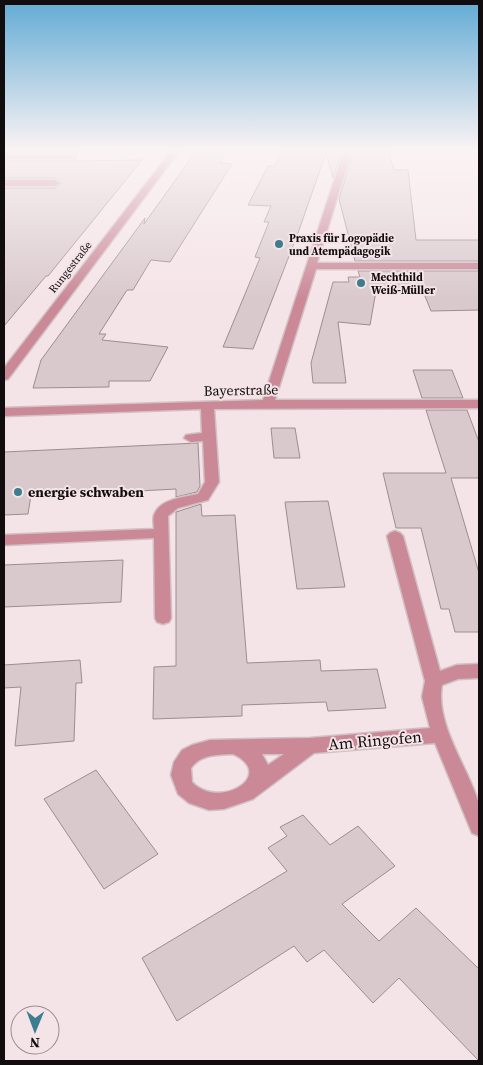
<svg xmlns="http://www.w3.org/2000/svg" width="483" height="1065" viewBox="0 0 483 1065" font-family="'Source Serif 4',serif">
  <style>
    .building { fill: #d9c9cc; stroke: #9c8d90 }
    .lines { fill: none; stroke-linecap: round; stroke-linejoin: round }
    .minor-casing { stroke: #d1c1c4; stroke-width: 3 }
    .minor { fill: #cb8998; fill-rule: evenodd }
    .poi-dot { fill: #3c7d8f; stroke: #f5e4e7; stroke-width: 2 }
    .labels { text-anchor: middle; stroke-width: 4; stroke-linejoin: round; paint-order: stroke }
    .far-poi-label { font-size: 11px; font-weight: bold; fill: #110c0d; stroke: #f5e4e7; text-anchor: start }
    .far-street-label { font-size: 11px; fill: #110c0d; stroke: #f5e4e7 }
    .street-label { font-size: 14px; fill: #110c0d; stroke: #f5e4e7 }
    .poi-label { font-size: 14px; font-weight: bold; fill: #110c0d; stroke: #f5e4e7; text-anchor: start }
    .near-street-label { font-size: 16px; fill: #110c0d; stroke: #f5e4e7 }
  </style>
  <rect width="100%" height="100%" fill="#f5e4e7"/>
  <path class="building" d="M4 150H78L74 161 142 160 48 276H46L4 326V188H55L61 183 55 178H4V161H69L75 158 69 153H4Z
    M296 150H342L333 178 326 153 298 233 253 349 223 347 260 258 255 257 269 222H264L271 206 248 205 268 166H275L282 151Z
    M354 150H388L394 170H408L416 240H479V261H355L339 199Z
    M195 153 225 155 220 163 232 164 170 262 151 260 133 290H127L99 334H106L102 340 168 347 150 381H109V387L33 388 41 360 145 218 144 224Z
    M358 271H479V310L431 311 423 291H376L370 325 338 322 346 383H313L311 363 333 282H349L348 277H360Z
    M413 370H452L463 398H422Z
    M426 410H467L479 442V478H451L479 573V632H455L449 609H441L421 528H396L383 473H446Z
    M271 428H295L300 458H274Z
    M198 443 200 486 197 492 176 497V489L102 493 32 489 28 514 4 515V452Z
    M328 501 345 587 297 589 285 502Z
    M201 504 202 516 235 515 247 663 320 660 321 671 377 669 386 708 328 711 326 702 242 705V716L153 719 154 667 176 666V512Z
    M123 560 121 602 4 607V565Z
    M80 660 82 683H76L74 741 15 746 21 687 4 688V665Z
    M96 770 158 854 104 889 44 799Z
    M303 815 330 845 358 826 395 866 342 904 379 941 416 908 479 969V1061L399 978 373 1003 324 950 307 962 294 946 177 1021 142 958 287 871 268 848 287 836 280 827Z"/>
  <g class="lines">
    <g class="minor-casing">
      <path id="minor" d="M172 150H180L8 379 4 380V368Z
        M344 150H352L317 263H479V269H316L275 400H479V408L214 409 219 482 208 500 178 508 168 516 171 618 169 622 163 624 157 622 155 618 154 538 4 545V535L154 529C154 524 152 517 155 513 161 499 185 497 198 494L205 482 203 441 191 442 184 438 186 435 202 433 201 409 4 416V408L263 400Z
        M4 155H69L73 157 69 159H4Z
        M4 180H55L59 183 55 186H4Z
        M395 531 400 533 403 536 440 671 457 665 479 664V678L458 679 442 685C435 723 467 766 478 801 482 811 479 825 479 836L472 833 435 743 314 753 253 799 224 809 209 810 189 803 178 794 171 775 174 762 182 750 192 745 210 740 310 738 430 728 422 697 425 681 387 536 390 533ZM233 754C278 775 219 811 192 782L191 768C201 754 217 755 233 754ZM262 754H284L268 765Z"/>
    </g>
    <use href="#minor" class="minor"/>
  </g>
  <linearGradient id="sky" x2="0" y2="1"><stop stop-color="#62abd4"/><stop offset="0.5" stop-color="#faf3f4"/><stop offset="1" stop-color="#faf3f4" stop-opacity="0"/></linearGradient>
  <rect width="483" height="299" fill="url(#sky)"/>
  <g class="poi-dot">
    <circle cx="279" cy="244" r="5"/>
    <circle cx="361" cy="283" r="5"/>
    <circle cx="18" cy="492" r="5"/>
  </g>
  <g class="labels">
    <g class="far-poi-label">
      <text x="289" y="242">Praxis für Logopädie<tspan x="289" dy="13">und Atempädagogik</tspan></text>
      <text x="371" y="281">Mechthild<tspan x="371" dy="13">Weiß-Müller</tspan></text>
    </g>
    <g class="far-street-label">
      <text transform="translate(70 267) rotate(-52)" y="4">Rungestraße</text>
    </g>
    <g class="street-label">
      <text transform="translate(241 390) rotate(-1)" y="5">Bayerstraße</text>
    </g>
    <g class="poi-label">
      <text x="28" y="497">energie schwaben</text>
    </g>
    <g class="near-street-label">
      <text transform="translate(375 740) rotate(-5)" y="6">Am Ringofen</text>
    </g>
  </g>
  <rect width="483" height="1065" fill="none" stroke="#110c0d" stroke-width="10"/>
  <g transform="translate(35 1030) rotate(181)"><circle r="24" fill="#f5e4e7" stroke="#9a8e90"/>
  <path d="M0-4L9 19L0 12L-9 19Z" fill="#3c7d8f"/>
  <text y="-8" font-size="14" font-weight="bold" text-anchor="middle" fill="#110c0d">N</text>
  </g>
</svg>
